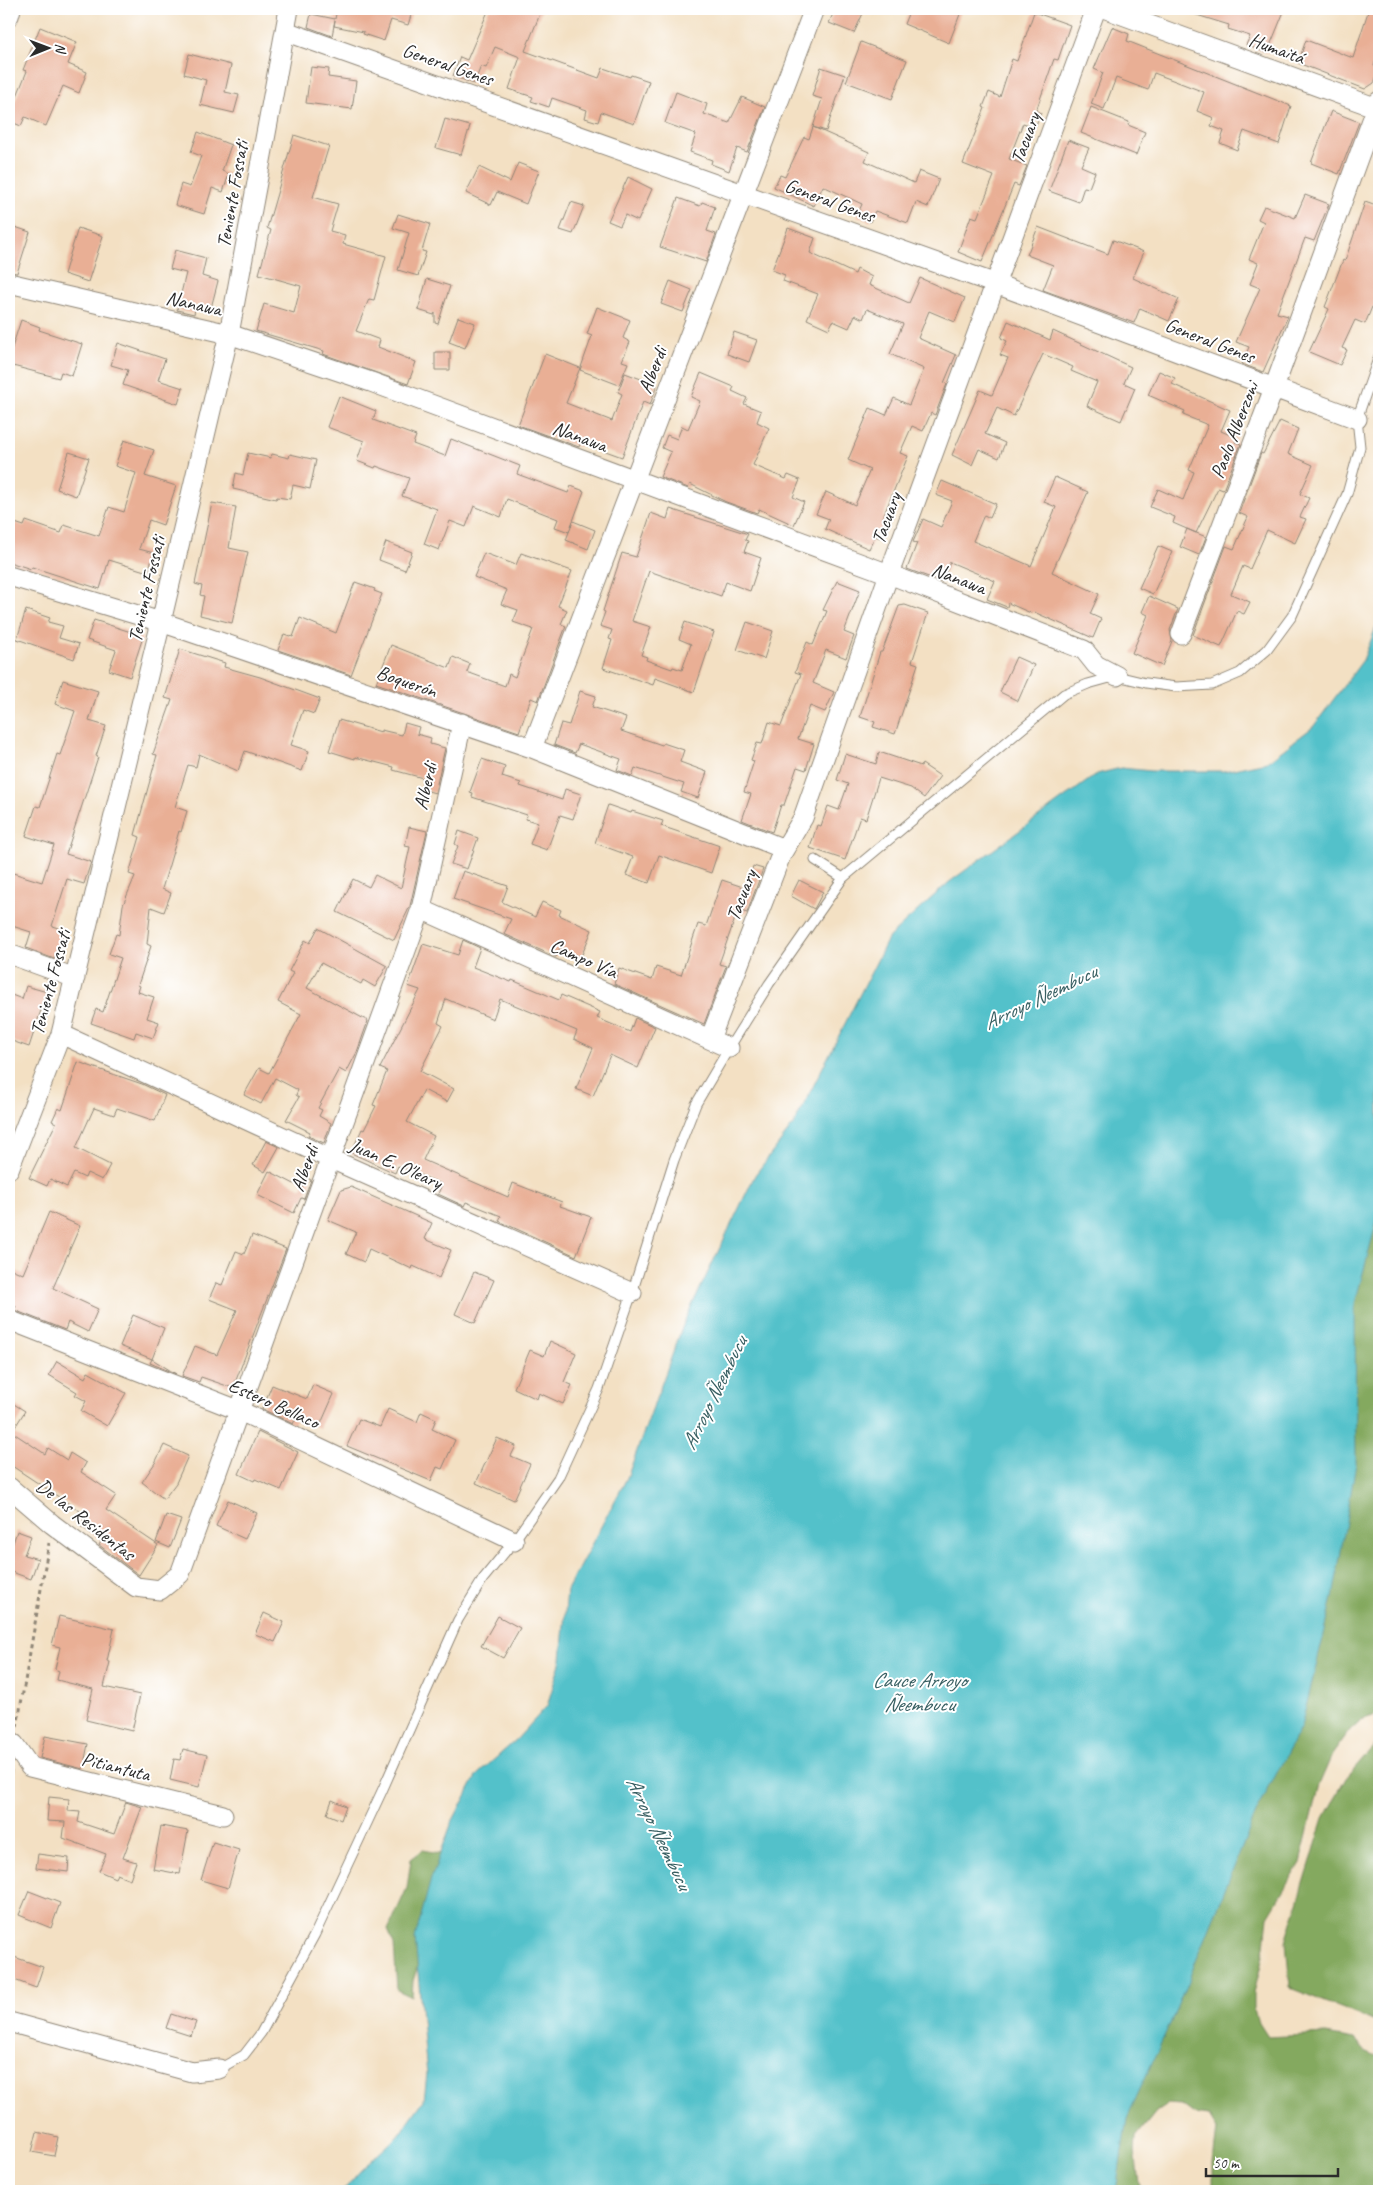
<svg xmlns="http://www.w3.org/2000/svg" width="1388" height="2200" viewBox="0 0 1388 2200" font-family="Caveat,sans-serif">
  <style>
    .forest { fill: #84a95e; stroke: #586a44 }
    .water { fill: #53c1ca; stroke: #3f767a }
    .building { fill: #e9af95 }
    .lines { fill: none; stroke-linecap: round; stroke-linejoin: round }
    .lane-casing { stroke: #8f8677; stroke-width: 11 }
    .street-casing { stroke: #8f8677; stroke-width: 21 }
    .path { stroke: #8f8677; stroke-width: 3; stroke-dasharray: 4 4; stroke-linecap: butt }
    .lane { stroke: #fff; stroke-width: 9 }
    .street { stroke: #fff; stroke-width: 19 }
    .labels { text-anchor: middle; stroke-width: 4; stroke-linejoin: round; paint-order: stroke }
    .street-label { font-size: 20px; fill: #2b2b2b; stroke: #fff }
    .water-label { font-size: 21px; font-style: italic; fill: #396063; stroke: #fff }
  </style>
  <rect width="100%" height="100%" fill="#fff"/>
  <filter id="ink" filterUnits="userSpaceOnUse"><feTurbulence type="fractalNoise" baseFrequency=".02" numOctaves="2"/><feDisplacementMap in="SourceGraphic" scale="10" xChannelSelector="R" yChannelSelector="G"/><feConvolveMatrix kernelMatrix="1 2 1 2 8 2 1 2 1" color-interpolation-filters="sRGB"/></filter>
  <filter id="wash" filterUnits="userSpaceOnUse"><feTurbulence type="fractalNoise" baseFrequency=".0096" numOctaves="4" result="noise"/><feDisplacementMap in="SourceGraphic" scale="20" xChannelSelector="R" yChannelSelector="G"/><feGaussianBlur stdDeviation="1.12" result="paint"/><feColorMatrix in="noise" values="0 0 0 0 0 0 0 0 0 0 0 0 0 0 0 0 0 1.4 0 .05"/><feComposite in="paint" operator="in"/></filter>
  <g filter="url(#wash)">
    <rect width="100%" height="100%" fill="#f3e0c3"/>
    <path class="forest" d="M1368 1209 1379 1214V1714L1361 1720 1350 1730 1332 1755 1319 1785 1300 1863 1268 1916 1265 1946 1254 1993V2009L1258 2023 1267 2037 1326 2034 1354 2039 1365 2051 1379 2057V2191L1340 2188 1322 2191H1213V2162L1217 2129 1209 2116 1194 2114 1182 2105 1168 2104 1156 2112 1136 2137 1135 2152 1139 2183 1143 2191H1048Z
      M1379 1744V2023L1290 1988 1286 1942 1324 1818 1346 1778 1372 1748Z
      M423 1850 452 1855 413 1981 412 1997 397 1990 394 1944 388 1930 407 1888 411 1859Z"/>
    <path class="water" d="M1379 620V1213L1355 1303 1356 1463 1333 1598 1301 1727 1256 1813 1177 2008 1127 2118 1116 2191H343L360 2171 398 2136 424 2100 427 2075 415 1938 431 1879 452 1822 477 1775 517 1739 547 1706 561 1660 567 1590 627 1478 685 1320 755 1175 794 1124 889 937 948 883 1097 774 1121 768 1151 771H1224L1267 762 1313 727 1363 660Z"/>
    <g id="blocks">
      <path class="building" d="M337 9H413L408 25 391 20 384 41 363 34 364 32 334 26 335 20 332 36 308 27 311 14 335 19Z
        M489 9H542L525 51 599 78 603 68 630 77 631 75 649 81 634 124 601 112 598 122 585 118 587 110 552 98 549 107 531 101 533 97 509 89 520 57 495 47 486 68 481 66 474 84 453 76 460 57 467 60Z
        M835 9H865L854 33 829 23Z
        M910 9H962L949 43 904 24Z
        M1187 9H1285L1267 53 1246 45 1250 36 1228 29 1229 25 1187 12Z
        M1369 9H1379V49L1374 66 1379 68V70L1374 83 1365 89 1298 63 1306 40 1353 58Z
        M1034 12 1070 25 1058 60 1054 59 1036 111 1041 113 1035 127 1023 123 1009 159 1027 166 1019 186 1014 184 982 262 958 252 971 216 977 218 994 176 963 164 985 108 983 107 989 92 1000 97 1012 59 1017 61Z
        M40 27 77 42 68 64 87 72 79 93 63 86 46 126 25 117 21 126 9 121V98L15 101 27 71 23 70Z
        M1112 27 1129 34 1127 41 1291 106 1279 144 1244 131 1237 150 1220 143 1224 131 1211 126 1214 118 1197 111 1204 92 1154 73 1148 90 1116 78 1104 109 1091 104 1103 73 1094 69Z
        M861 42 907 60 892 99 846 82Z
        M189 54 231 65 225 92 239 95 234 113 200 105 206 80 184 74Z
        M311 67 329 69 328 77 356 81 352 109 306 103Z
        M821 67 845 75 826 131 813 127 822 99 812 96Z
        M676 92 707 104 704 114 729 123 742 97 765 107 747 152 737 148 729 171 711 164 712 160 690 152 696 134 665 123Z
        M1091 107 1129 122 1128 125 1145 132 1136 155 1081 133Z
        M1331 111 1359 122 1339 174 1311 163Z
        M445 119 470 126 461 155 436 148Z
        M813 127 869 152 865 161 914 183 919 171 939 179 928 207 916 202 908 223 875 211 870 222 857 216 862 204 823 186 814 206 774 187 780 175 785 177 804 137 809 139Z
        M198 132 231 145 222 171 229 174 223 192 212 188 204 214 175 205 181 184 190 187 201 156 191 152Z
        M294 135 329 146 313 197 338 204 330 231 345 235 343 244 386 256 374 300 369 299 356 331 380 340 378 347 416 362 408 384 323 354 324 351 256 331 264 304 294 313 301 286 259 274 271 230 267 228Z
        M1068 140 1089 148 1081 166 1095 172 1089 188 1084 187 1079 202 1049 191Z
        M518 163 539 171 526 204 497 192 491 205 466 193 479 167 510 182Z
        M628 177 652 189 638 221 625 215 620 226 608 221Z
        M1305 195 1329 204 1314 241 1305 238 1277 313 1288 316 1263 372 1242 364 1249 347 1236 342 1260 288 1250 284 1258 263 1249 259 1264 222 1258 219 1264 206 1295 218Z
        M678 198 700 206 702 202 715 207 707 231 716 234 706 262 660 247Z
        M571 202 584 206 573 234 560 230Z
        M1365 202 1379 207V309L1372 307 1365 324 1355 320 1342 348 1347 350 1340 365 1309 352 1329 309 1325 307 1343 260 1345 261Z
        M398 214 430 224 422 251 426 252 418 276 398 270 409 233 393 228Z
        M9 225 30 232 17 273 9 272Z
        M1038 227 1108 254 1113 240 1144 252 1133 278 1179 299 1169 321 1140 308 1134 323 1043 290 1053 265 1027 255Z
        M78 228 103 236 88 282 64 274Z
        M788 228 815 238 810 253 855 274 857 269 872 277 869 285 909 303 920 278 965 298 955 322 929 311 918 338 956 355 944 383 947 384 935 415 931 413 923 431 912 426 900 453 908 456 883 517 889 520 881 538 875 536 869 549 825 529 829 519 816 514 826 492 855 505 870 470 848 460 870 408 886 415 894 398 909 405 924 369 890 354 903 324 867 309 863 319 855 315 849 328 833 321 829 329 807 319 818 294 783 281 785 275 772 270Z
        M175 250 206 258 202 276 218 281 211 308 196 305 194 314 177 310 186 273 170 269Z
        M427 279 450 286 438 324 435 323V313L434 315 418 310Z
        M670 281 692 290 683 312 661 304Z
        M597 307 630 320 623 338 630 342 622 361 628 363 619 385 580 370 592 336 587 334Z
        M458 317 475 323 465 348 449 342Z
        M21 320 40 327 39 330 82 344 72 376 61 372 59 378 9 365V357Z
        M1008 321 1050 340 1053 331 1131 367 1124 383 1135 388 1121 421 1087 406 1097 382 1071 371 1073 367 1043 354 1014 416 997 408 985 434 1005 443 999 458 979 449 972 465 952 455 980 390 992 395 1008 358 1000 355 1007 341 1001 338Z
        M734 332 757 340 749 362 727 354Z
        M118 343 165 359 158 380 183 388 178 404 123 385 128 370 111 365Z
        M435 352H450V370H435Z
        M545 354 580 368 566 403 612 421 622 394 618 392 625 373 657 385 650 405 643 402 622 457 581 442 579 447 518 425Z
        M1159 371 1175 378 1172 384 1230 410 1221 431 1237 438 1235 442 1241 444 1223 490 1218 488 1196 533 1173 523 1175 517 1150 507 1158 489 1183 500 1194 472 1189 470 1208 425 1183 415 1185 411 1148 395Z
        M701 373 734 387 732 391 747 398 744 404 761 411 757 422 769 428 753 465 786 479 788 475 800 480 793 497 804 502 794 525 759 509 757 513 726 502 690 484 688 488 660 477 671 452 662 448 667 435 677 439 682 426 688 429 700 401 691 397Z
        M339 396 376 411 373 420 416 436 413 444 445 456 451 439 520 466 517 474 568 493 571 486 584 491 569 532 555 527 558 519 507 499 501 517 474 506 466 527 450 521 439 550 424 544 437 509 402 496 409 478 376 466 375 468 357 461 364 441 327 427Z
        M1280 421 1298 429 1288 454 1313 465 1300 494 1309 498 1300 517 1306 519 1295 543 1267 530 1250 569 1243 566 1231 594 1250 602 1244 614 1237 611 1221 647 1193 635 1226 546 1234 549 1248 517 1239 513 1261 453 1263 454Z
        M124 440 154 450 145 476 176 486 163 525 149 520 139 549 154 553 148 572 109 560 100 589 32 567 31 569 9 562V521L24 526 26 521 61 533 64 525 99 536 109 507 124 512 136 473 115 466Z
        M69 452 89 458 76 496 57 489Z
        M248 453 271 458 272 454 289 458 290 454 316 460 310 489 293 485 290 499 277 497 276 499 233 489 236 473 243 475Z
        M1055 477 1088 492 1052 572 1099 594 1090 614 1101 619 1093 638 1034 612 1033 614 1008 603 1007 607 987 599 995 581 950 562 942 582 907 569 917 543 913 542 923 519 941 527 952 501 936 495 942 481 996 504 990 518 984 515 973 541 1031 566 1056 507 1044 502Z
        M212 503 236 507 229 548 248 552 232 623 200 615 204 596 200 595 202 586 195 584Z
        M670 509 748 534 745 540 748 541 744 552 761 558 750 591 726 582 721 596 649 571 632 621 651 627 641 655 647 657 646 660 672 669 673 667 682 670 691 644 679 639 685 622 714 632 694 692 655 678 653 685 603 668 612 640 609 639 612 630 600 626 605 612 603 611 622 553 636 557 651 513 667 519Z
        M573 521 595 530 588 549 566 540Z
        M1187 529 1206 537 1199 555 1180 547Z
        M386 542 412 552 405 570 379 560Z
        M1158 546 1172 552 1153 594 1139 588Z
        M484 553 516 565 521 553 572 571 558 606 567 610 561 624 566 626 538 701 531 698 519 732 376 683 391 645 449 668 453 657 470 664 467 672 505 686 509 674 515 677 533 629 513 622 518 610 501 604 507 590 474 577Z
        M837 581 860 590 844 632 854 636 846 658 826 650 813 683 834 692 825 712 810 706 798 739 814 744 806 770 797 767 784 805H781L772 832 742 820 751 794 744 792 754 761 751 760 757 743 762 744 769 722 781 726 801 674 795 672 807 642 813 645 827 611 823 610Z
        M355 582 375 589 374 591 382 594 351 675 278 650 284 634 293 637 300 618 336 633Z
        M1149 596 1178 609 1170 630 1172 641 1162 666 1132 653 1148 615 1142 612Z
        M905 605 928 613 912 662 918 664 895 734 873 727 875 722 860 717 880 652H882L899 606Z
        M26 610 50 618 48 622 63 626 59 638 79 644 74 659 17 639Z
        M94 620 140 635 142 640 130 677 109 670 116 650 87 640Z
        M747 622 773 631 764 659 737 650Z
        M180 649 225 663 224 667 260 677 320 699 314 714 303 710 291 745 309 751 302 771 245 751 238 771 199 754 196 767 188 765 175 807 187 811 181 832 179 831 162 889 171 893 164 912 151 907 147 944 151 946 138 985 140 986 138 992 154 997 147 1018 159 1022 153 1038 136 1032 134 1038 91 1023 96 1009 103 1012 121 958 109 954 116 934 119 935 123 905 135 876 129 874 140 837 135 835 157 755 153 754 172 700 165 698Z
        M1016 657 1034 665 1018 701 1000 692Z
        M63 680 98 691 89 721 106 726 96 756 98 757 66 854 91 862 84 884 67 879 52 926 64 930 54 959 26 948 31 932 9 925V887L13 873 42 882 54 845 26 836 36 806 40 807 57 754 60 755 75 711 55 704Z
        M580 691 596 696 592 707 626 718 621 731 662 745 663 743 684 750 680 762 707 772 698 798 681 792 684 784 635 768 632 776 617 770 621 759 579 744 575 753 554 745 561 723 569 725Z
        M339 720 381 732V730L402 735 405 723 419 727 417 734 431 738 430 744 445 748 435 793 421 789 423 778 393 770 394 767 355 757V759L329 751Z
        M879 752 921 766 922 764 940 776 924 798 911 788 879 778 866 819 860 817 845 860 810 848 817 825 821 826 828 806 839 810 848 784 837 780 845 754 876 764Z
        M482 759 505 767 502 777 521 783 520 786 562 800 565 789 581 794 573 819 560 815 547 850 530 844 538 823 526 819 527 815 472 797 473 793 470 792Z
        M608 805 631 813 632 811 663 821 661 826 720 846 711 873 659 855 649 883 626 875 633 857 595 843Z
        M409 827 427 831 410 906 394 940 337 912 353 879 369 887 375 875 401 888 410 847 405 846Z
        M459 831 478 838 467 869 451 864 458 846 455 844Z
        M753 866 763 869 747 913 738 910 719 964 726 966 704 1024 614 984 619 968 652 980 656 967 681 975 698 924 706 926 722 880 746 888Z
        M463 871 508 886 502 902 535 917 542 902 561 910 559 915 592 930 581 957 560 948 556 957 504 934 511 919 453 899Z
        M799 880 823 892 814 909 791 896Z
        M318 928 387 966 375 987 363 980 361 984 321 963 307 988 368 1021 357 1052 346 1073 339 1069 318 1108 322 1110 319 1116 331 1123 324 1143 308 1136 310 1132 286 1120 299 1097 296 1095 298 1090 275 1078 261 1104 244 1095 259 1068 269 1073 301 1014 278 1002 293 973 289 971 305 940 310 943Z
        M463 940 480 948 473 967 511 982 512 980 559 1000 561 995 600 1012 597 1018 630 1032 635 1018 655 1027 638 1068 610 1055 593 1096 576 1089 593 1048 574 1039 577 1031 500 999 493 1019 446 999 438 1023 443 1026 420 1071 454 1089 447 1102 424 1090 407 1122 434 1136 423 1160 508 1197 513 1183 562 1202 560 1206 591 1217 576 1256 499 1221 501 1216 466 1202 464 1206 438 1194 442 1184 398 1166 395 1173 351 1153 362 1129 364 1130 376 1106 373 1105 387 1071 380 1068 420 990 408 986 423 944 458 955Z
        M26 986 47 992 29 1047 9 1040V994L22 999Z
        M78 1062 142 1084 165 1095 155 1121 117 1108 114 1115 94 1108 76 1148 110 1165 102 1180 87 1173 85 1178 74 1173 67 1187 50 1179 47 1186 29 1178 56 1123 52 1121 58 1108 62 1110Z
        M266 1141 279 1147 265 1172 253 1165Z
        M269 1171 302 1188 307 1178 311 1180 304 1199 301 1198 294 1213 257 1195Z
        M351 1187 432 1223 425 1239 451 1250 439 1278 413 1266 412 1269 369 1249 364 1262 346 1254 356 1232 328 1220 341 1190Z
        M49 1212 80 1226 53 1288 98 1309 88 1332 68 1322 65 1330 14 1310 16 1306 9 1303V1268L23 1274Z
        M252 1235 286 1249 233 1388 201 1377 199 1382 182 1376 195 1346 217 1355 237 1310 209 1299 216 1283 222 1285 236 1251 244 1254Z
        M474 1272 494 1280 475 1323 455 1314Z
        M133 1315 164 1328 152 1359 120 1346Z
        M550 1341 576 1353 564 1382 572 1385 563 1404 539 1393 537 1399 514 1388 530 1350 544 1356Z
        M152 1359 176 1374 150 1363Z
        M57 1361 85 1378 88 1372 126 1393 107 1426 81 1411 86 1401 75 1395 77 1392 49 1375Z
        M272 1385 307 1399 313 1385 334 1394 319 1428 296 1418 293 1424 262 1409Z
        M9 1401 25 1411 12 1432 45 1454 48 1448 67 1460 70 1453 86 1463 81 1472 116 1495 106 1510 158 1545 139 1575 99 1545 102 1540 80 1526 86 1515 9 1464Z
        M388 1409 417 1422 421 1412 436 1419 432 1429 455 1440 442 1469 437 1467 431 1481 347 1446 359 1419 380 1427Z
        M258 1432 298 1452 281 1490 255 1479 254 1481 239 1474Z
        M497 1438 516 1446 511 1456 530 1464 514 1500 476 1483Z
        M164 1445 188 1456 176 1483 164 1499 142 1482 155 1463Z
        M228 1500 257 1513 245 1539 216 1526Z
        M166 1515 181 1520 170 1548 156 1542Z
        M17 1531 31 1536 24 1555 38 1559 31 1579 9 1571V1555Z
        M264 1613 284 1622 275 1642 255 1634Z
        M59 1616 114 1629 107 1661 110 1662 104 1687 140 1695 132 1731 86 1720 93 1689 57 1680 59 1671 55 1669 60 1647 52 1645Z
        M498 1616 520 1628 503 1658 481 1646Z
        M45 1736 88 1744 83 1769 40 1758Z
        M183 1749 207 1755 199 1787 170 1780 174 1759 180 1760Z
        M49 1797 69 1799 68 1811 80 1812 78 1822 114 1834 126 1802 142 1807 123 1858 136 1862 130 1879 117 1874 115 1878 99 1871 106 1854 63 1838 65 1822 47 1821Z
        M332 1800 346 1806 341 1820 327 1814Z
        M161 1826 188 1831 180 1874 153 1869Z
        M213 1842 239 1850 228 1888 201 1880Z
        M38 1854 69 1858 68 1872 36 1868Z
        M29 1891 60 1903 51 1928 19 1915Z
        M14 1957 43 1967 36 1988 9 1978Z
        M171 2014 196 2022 191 2036 166 2028Z
        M37 2132 58 2137 54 2156 32 2152Z"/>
    </g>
  </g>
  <g filter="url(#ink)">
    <use href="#blocks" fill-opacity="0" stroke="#8f8677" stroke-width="1"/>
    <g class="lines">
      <g class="lane-casing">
        <path id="lane" d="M815 860 843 878
          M219 2069 244 2055 261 2033 315 1934 382 1791 458 1620 483 1579 514 1541 558 1478 599 1389 632 1293 674 1160 696 1104 729 1048 769 984 843 878 1064 694 1088 684 1117 676 1146 683 1176 687 1212 685 1240 673 1267 650 1292 616 1347 494 1360 447 1357 419 1379 356"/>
      </g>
      <g class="street-casing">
        <path id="street" d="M1106 9 1377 108
          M9 16 11 9
          M285 31 996 284 1357 419
          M9 283 229 334 371 382 889 574 1084 650 1096 665 1117 676
          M9 576 161 622 532 748 784 849
          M1181 634 1274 388 1379 101
          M532 748 814 9
          M421 909 729 1048
          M9 954 75 978
          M61 1034 331 1159 632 1293
          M710 1039 781 855 803 818 889 574 1096 9
          M9 1169 61 1034 161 622 229 334 289 9
          M9 1320 238 1410 514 1541
          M9 1487 52 1524 136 1587 160 1590 180 1574 421 909 462 723
          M9 1742 14 1744 30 1767 223 1815
          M9 2022 192 2072 219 2069"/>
      </g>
      <path class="path" d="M17 1727 49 1543
        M9 1790 11 1770"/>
      <use href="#lane" class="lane"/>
      <use href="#street" class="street"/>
    </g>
  </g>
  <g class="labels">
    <g class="street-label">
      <text transform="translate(1277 48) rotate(20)" y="7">Humaitá</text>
      <text transform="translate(448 64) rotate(19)" y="7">General Genes</text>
      <text transform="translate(1025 138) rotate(-70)" y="7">Tacuary</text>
      <text transform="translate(232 194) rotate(-80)" y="7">Teniente Fossati</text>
      <text transform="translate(830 200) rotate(20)" y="7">General Genes</text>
      <text transform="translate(194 303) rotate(13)" y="7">Nanawa</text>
      <text transform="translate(1210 340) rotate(21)" y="7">General Genes</text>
      <text transform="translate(652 370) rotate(-69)" y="7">Alberdi</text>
      <text transform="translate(1234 430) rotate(-69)" y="7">Paolo Alberzoni</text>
      <text transform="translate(580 436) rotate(20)" y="7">Nanawa</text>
      <text transform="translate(886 518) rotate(-70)" y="7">Tacuary</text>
      <text transform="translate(959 578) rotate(21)" y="7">Nanawa</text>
      <text transform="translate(146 589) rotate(-77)" y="7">Teniente Fossati</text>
      <text transform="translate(407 681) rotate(19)" y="7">Boquerón</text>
      <text transform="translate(425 786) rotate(-77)" y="7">Alberdi</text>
      <text transform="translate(741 895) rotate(-69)" y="7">Tacuary</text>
      <text transform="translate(584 958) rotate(24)" y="7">Campo Vía</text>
      <text transform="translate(50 982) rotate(-75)" y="7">Teniente Fossati</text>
      <text transform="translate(396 1163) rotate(24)" y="7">Juan E. O'leary</text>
      <text transform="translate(304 1168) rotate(-70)" y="7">Alberdi</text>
      <text transform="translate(274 1403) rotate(24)" y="7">Estero Bellaco</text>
      <text transform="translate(86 1519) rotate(38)" y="7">De las Residentas</text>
      <text transform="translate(116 1766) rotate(14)" y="7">Pitiantuta</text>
    </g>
    <g class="water-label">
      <text transform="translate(1040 997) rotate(-26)" y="7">Arroyo Ñeembucu</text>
      <text transform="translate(714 1393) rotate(-64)" y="7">Arroyo Ñeembucu</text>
      <text x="919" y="1687">Cauce Arroyo<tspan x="919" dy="24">Ñeembucu</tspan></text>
      <text transform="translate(659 1833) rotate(64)" y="7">Arroyo Ñeembucu</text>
    </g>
  </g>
  <rect width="1388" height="2200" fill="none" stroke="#fff" stroke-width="30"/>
  <g transform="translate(48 48) rotate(89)" stroke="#ffffff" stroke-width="4" paint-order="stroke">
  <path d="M0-4L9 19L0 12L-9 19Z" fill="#2b2b2b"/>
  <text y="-8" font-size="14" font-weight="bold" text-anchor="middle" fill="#2b2b2b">N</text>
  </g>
  <path d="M1206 2168v8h132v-8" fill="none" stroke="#2b2b2b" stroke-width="2.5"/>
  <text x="1213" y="2168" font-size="15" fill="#2b2b2b" stroke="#ffffff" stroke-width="4" paint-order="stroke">50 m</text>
</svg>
